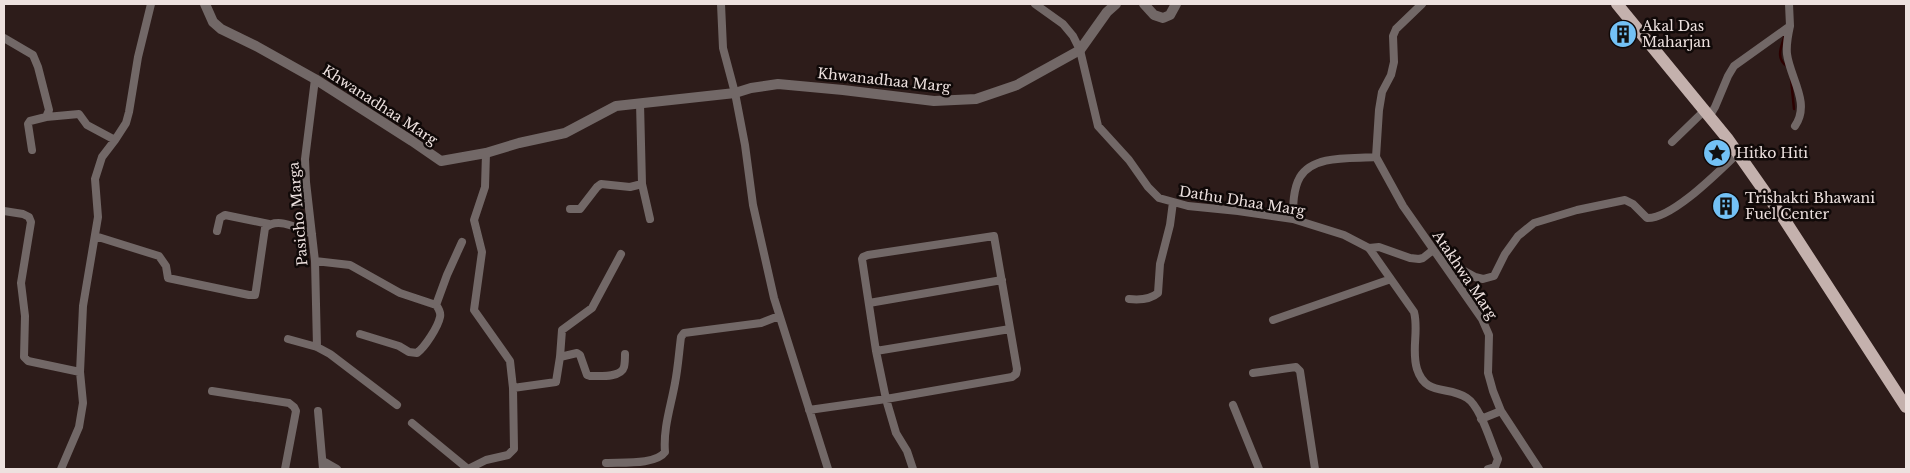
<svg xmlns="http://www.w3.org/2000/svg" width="1910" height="473" viewBox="0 0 1910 473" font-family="'Libre Baskerville',serif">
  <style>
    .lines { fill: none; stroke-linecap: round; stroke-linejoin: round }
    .stream { stroke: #2b0000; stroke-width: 2.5 }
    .minor { stroke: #726867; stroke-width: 8 }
    .tertiary { stroke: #726867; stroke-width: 10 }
    .primary { stroke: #c4b1ad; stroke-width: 12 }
    .labels { text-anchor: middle; stroke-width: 5; stroke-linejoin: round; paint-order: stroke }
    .poi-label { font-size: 14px; fill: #ede1df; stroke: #100908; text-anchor: start }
    .street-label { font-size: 14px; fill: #ede1df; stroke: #100908 }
  </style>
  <rect width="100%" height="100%" fill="#2d1c1a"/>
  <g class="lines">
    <path class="stream" d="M1785 35C1781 47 1775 59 1788 67
      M1791 79 1794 109"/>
    <path class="minor" d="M721 4 723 48 735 93 745 145 753 205 774 298 828 469
      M1035 4 1063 24 1073 36 1080 50 1098 126 1129 160 1148 187 1159 198 1188 206 1238 211 1293 219 1344 235 1369 248 1414 312C1419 331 1411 350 1417 369 1426 397 1448 385 1467 398 1481 407 1491 444 1498 459L1495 467 1488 469
      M1422 4 1396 29 1393 36 1394 62 1391 75 1382 92 1379 110 1376 157 1403 206 1482 319 1489 335 1488 373 1493 391 1501 411 1539 469
      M1789 4 1790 26
      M4 38 33 55 38 67 49 110 46 117 79 114 87 125 115 140
      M315 79 305 159 306 182 315 261 317 347
      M640 103 642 184 650 219
      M1709 117 1715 107 1728 76 1734 66 1790 26C1788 35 1786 45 1787 54 1790 78 1811 103 1795 126
      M1672 142 1704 111
      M32 150 28 124 30 121 46 117
      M570 209H580L597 187 601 184 630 187 642 184
      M4 211 23 214 29 217 31 222 21 283 25 316 24 357 28 361 80 372
      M1293 219C1293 206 1293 189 1300 177 1314 154 1353 159 1376 157
      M217 231 220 218 225 215 269 224
      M95 236 159 256 166 266 168 278 249 295H255L256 290 265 228C278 216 299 229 312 234
      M1369 248 1379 247 1410 258 1419 259 1423 258 1433 250
      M1441 258 1475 277 1483 279 1494 276 1505 254 1518 236 1534 223 1577 210 1625 200 1633 204 1647 218C1672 219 1718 172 1737 154
      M315 261 350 265 400 293 436 305C439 309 441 313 440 317 438 327 425 347 417 353L409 352 399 346 360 334
      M1129 299C1139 300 1150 300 1158 293L1160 264 1170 225 1173 202
      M869 303 1002 280
      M436 305 447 275 462 242
      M1273 320 1391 279
      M288 339 317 347 330 354 397 405
      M876 351 1010 329
      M560 357 577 353 580 355 587 375 590 376C599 376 621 378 624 367 625 363 625 358 625 354
      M1253 373 1296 367 1300 371 1315 469
      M513 388 556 382 560 357 562 330 592 308 621 254
      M212 391 289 403 294 407 296 411 285 469
      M1233 405 1259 469
      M809 410 886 399 1012 377 1016 374 1017 369 994 236 868 255 863 257 862 259 876 351 886 399 896 433 907 451 913 469
      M318 411 323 469
      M1481 419 1501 411
      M412 423 468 469
      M323 461 337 469
      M606 463C621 462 656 465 665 452 663 428 671 406 675 383 678 368 679 352 681 337L684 333 761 323 779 316
      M61 469 79 427 83 403 80 372 83 306 98 217 95 179 102 157 115 140 126 123 129 112 138 57 151 4
      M468 469 486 460 508 455 514 449 513 388 510 361 474 310 482 252 474 220 485 187 486 153"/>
    <path class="tertiary" d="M205 4 213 22 221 29 256 46 315 79 412 141 441 161 486 153 519 143 565 133 616 106 735 93 751 88 778 84 843 90 934 101 976 99 1017 85 1080 50 1107 12 1116 4
      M1144 4 1154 15 1163 18 1170 15 1176 4"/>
    <path class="primary" d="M1617 4 1727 138 1784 219 1906 407"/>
  </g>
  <defs>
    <g id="building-disc" transform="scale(1.4375)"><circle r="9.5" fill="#73c1f5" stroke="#100908"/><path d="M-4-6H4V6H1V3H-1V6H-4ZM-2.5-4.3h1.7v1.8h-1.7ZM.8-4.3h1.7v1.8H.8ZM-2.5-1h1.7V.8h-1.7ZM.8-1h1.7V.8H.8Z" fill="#111"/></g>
    <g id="sight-disc" transform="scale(1.4375)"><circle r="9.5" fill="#73c1f5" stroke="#100908"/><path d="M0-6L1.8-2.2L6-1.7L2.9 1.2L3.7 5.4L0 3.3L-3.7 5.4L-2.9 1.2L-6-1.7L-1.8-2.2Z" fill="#111"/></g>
  </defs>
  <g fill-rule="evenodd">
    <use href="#building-disc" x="1623" y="34"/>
    <use href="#sight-disc" x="1717" y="153"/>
    <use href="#building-disc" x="1726" y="206"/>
  </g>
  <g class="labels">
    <g class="poi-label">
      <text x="1642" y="31">Akal Das<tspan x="1642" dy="16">Maharjan</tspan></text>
      <text x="1736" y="158">Hitko Hiti</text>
      <text x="1745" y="203">Trishakti Bhawani<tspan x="1745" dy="16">Fuel Center</tspan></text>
    </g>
    <g class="street-label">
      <text transform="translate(884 80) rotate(6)" y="5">Khwanadhaa Marg</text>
      <text transform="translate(380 105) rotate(33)" y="5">Khwanadhaa Marg</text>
      <text transform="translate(1242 201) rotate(9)" y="5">Dathu Dhaa Marg</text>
      <text transform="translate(298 214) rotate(-95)" y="5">Pasicho Marga</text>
      <text transform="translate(1465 275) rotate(56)" y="5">Atakhwa Marg</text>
    </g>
  </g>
  <rect width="1910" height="473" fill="none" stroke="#ede1df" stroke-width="10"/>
</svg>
